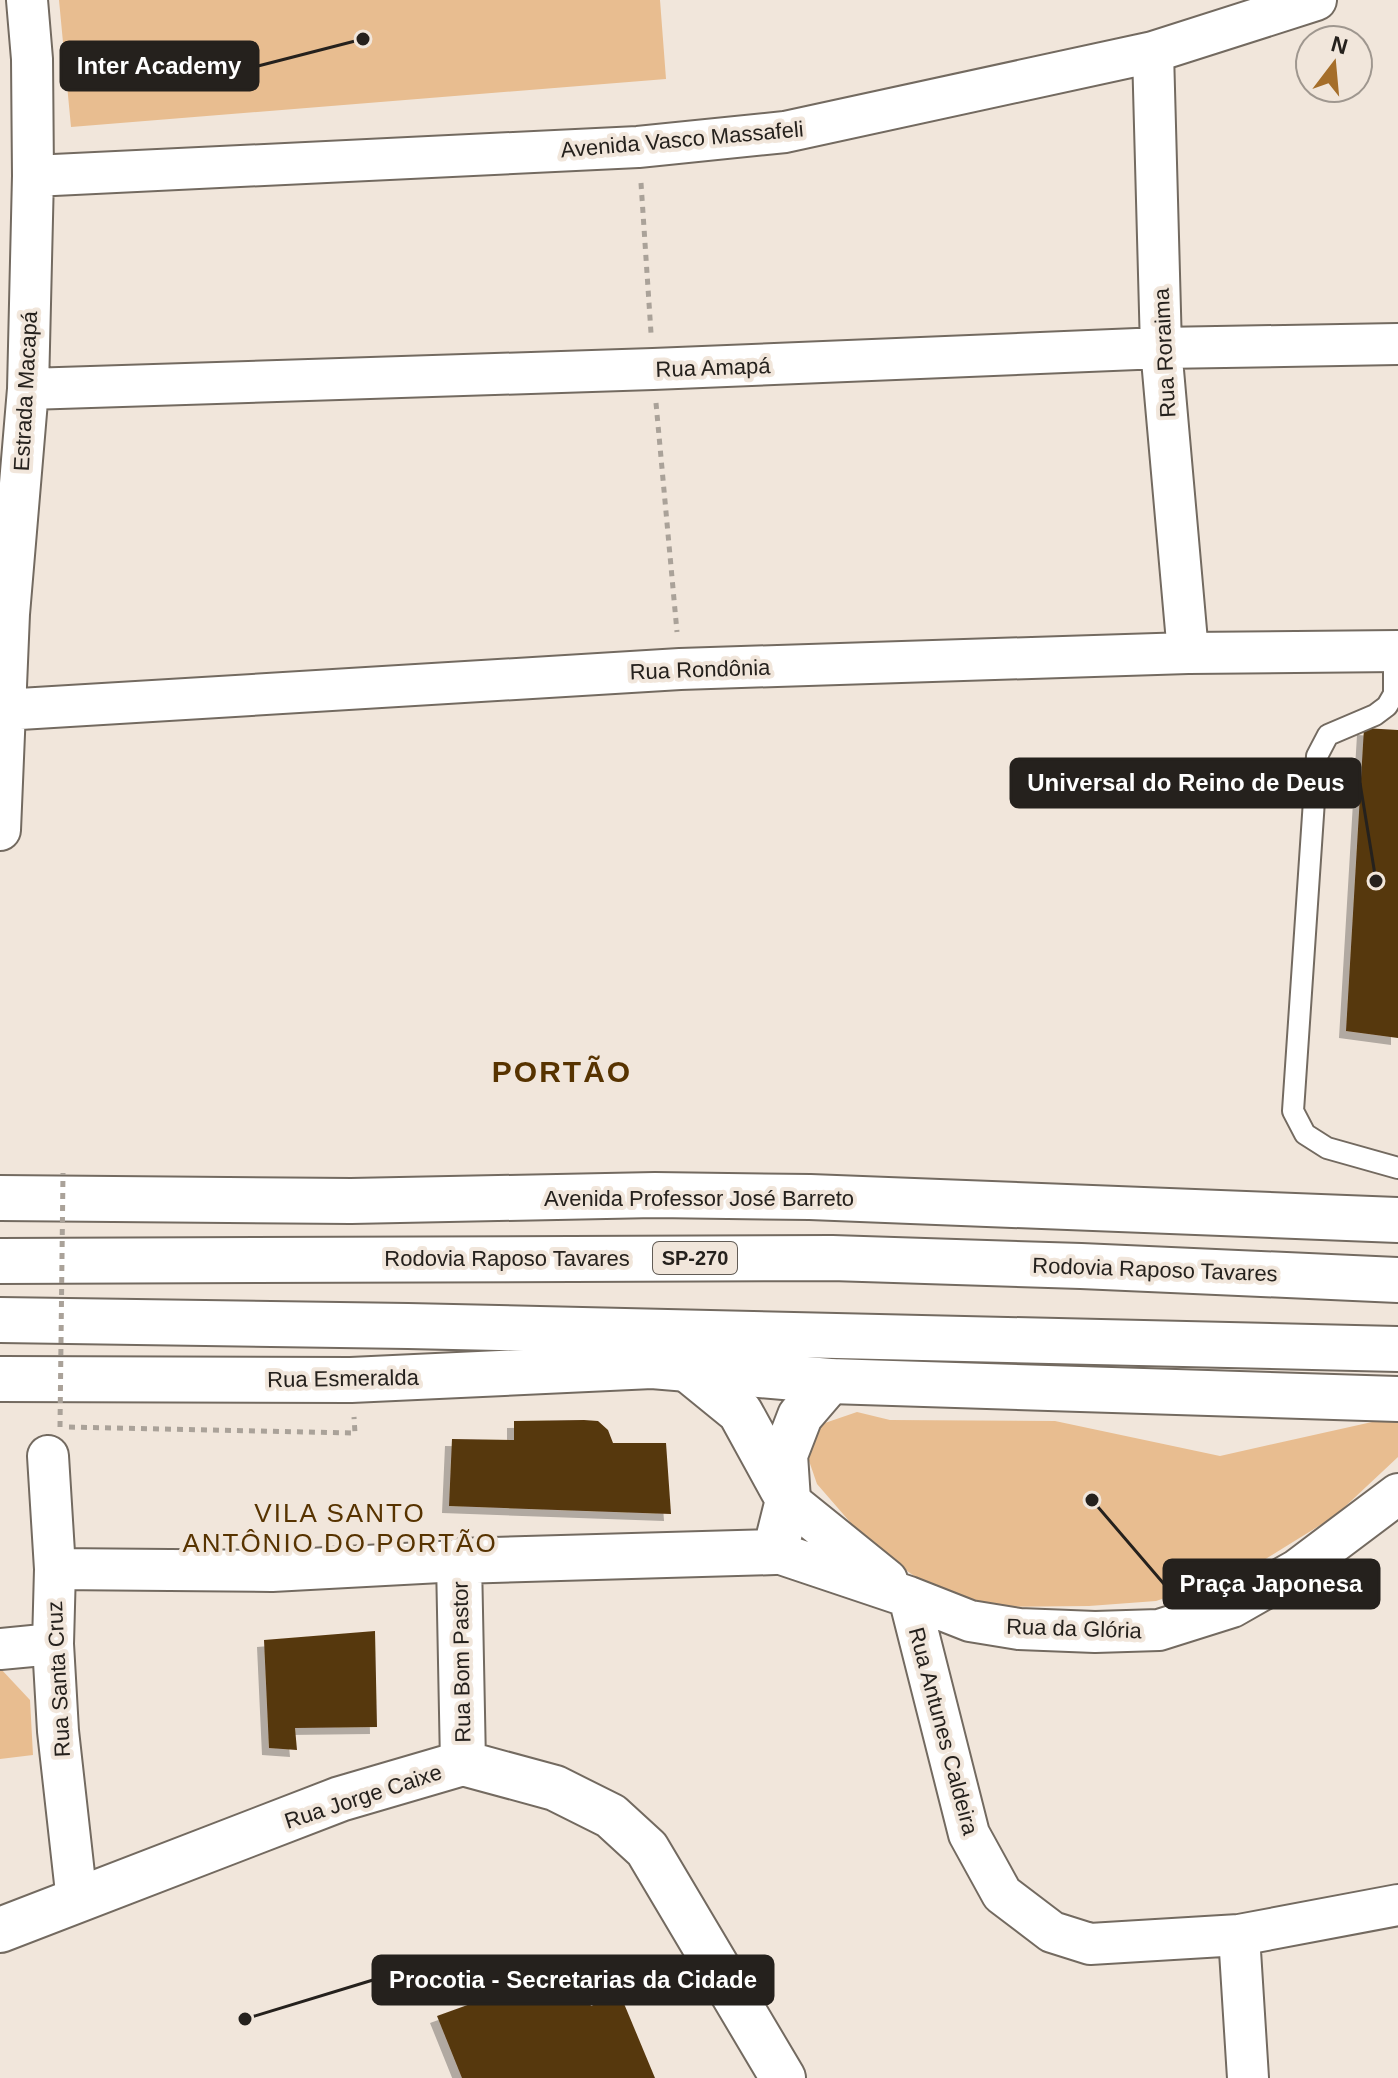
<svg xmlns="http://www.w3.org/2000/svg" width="1398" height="2078" viewBox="0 0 1398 2078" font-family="Arial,sans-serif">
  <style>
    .green { fill: #e8bd90 }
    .building { fill: #57370e; filter: url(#shadow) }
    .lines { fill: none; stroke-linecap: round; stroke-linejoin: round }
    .service-casing { stroke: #736a60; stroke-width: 24 }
    .minor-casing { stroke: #736a60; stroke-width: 44 }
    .secondary-casing { stroke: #736a60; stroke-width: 48 }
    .trunk-casing { stroke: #736a60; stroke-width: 48 }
    .motorway-casing { stroke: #736a60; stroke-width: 48 }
    .path { stroke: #aaa299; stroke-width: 5; stroke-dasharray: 6 6; stroke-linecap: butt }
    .service { stroke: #fff; stroke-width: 20 }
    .minor { stroke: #fff; stroke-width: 40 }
    .secondary { stroke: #fff; stroke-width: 44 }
    .trunk { stroke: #fff; stroke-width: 44 }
    .motorway { stroke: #fff; stroke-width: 44 }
    .path-bridge { stroke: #aaa299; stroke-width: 5; stroke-dasharray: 6 6; stroke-linecap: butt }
    .labels { text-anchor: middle; stroke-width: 8; stroke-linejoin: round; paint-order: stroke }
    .shield { fill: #f1e6db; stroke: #625c56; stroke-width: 2 }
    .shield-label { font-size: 20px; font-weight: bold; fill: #25211d }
    .street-label { font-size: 22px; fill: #25211d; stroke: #f1e6db }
    .quarter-label { font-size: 26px; letter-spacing: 2px; fill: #573300; stroke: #f1e6db }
    .district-label { font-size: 30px; font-weight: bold; letter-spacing: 2px; fill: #573300; stroke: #f1e6db }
    .leader { fill: none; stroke: #25211d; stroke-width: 3 }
    .callout-dot { fill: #25211d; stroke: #f1e6db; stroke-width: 3 }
    .callout { fill: #25211d; stroke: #25211d; stroke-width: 3 }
    .callout-label { font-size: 24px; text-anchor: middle; font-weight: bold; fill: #fff }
  </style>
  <defs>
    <filter id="shadow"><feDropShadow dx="-7" dy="7" stdDeviation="0" flood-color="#0004"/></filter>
  </defs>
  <rect width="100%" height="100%" fill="#f1e6db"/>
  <path class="green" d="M59 0H660L666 79 71 127Z
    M857 1412 890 1420 1055 1421 1220 1456 1381 1420H1398V1457L1335 1516 1246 1571 1156 1601 1089 1606 999 1607 930 1587 870 1545 817 1484 807 1455 819 1425Z
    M0 1668 30 1700 33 1755 0 1759Z"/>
  <path class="building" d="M1364 728 1398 730V1038L1346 1031Z
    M584 1420 598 1421 608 1430 613 1443H666L671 1514 449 1506 452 1439 514 1440V1421Z
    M375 1631 377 1727 295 1728 297 1750 269 1748 264 1640Z
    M576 1966 591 2006 620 1994 655 2078H462L437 2016Z"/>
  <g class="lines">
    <g class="service-casing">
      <path id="service" d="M1394 651V694L1387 706 1375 715 1328 735 1317 756 1293 1111 1305 1134 1327 1148 1398 1168"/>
    </g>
    <g class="minor-casing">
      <path id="minor" d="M1153 52 1161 348 1188 653
        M33 176 638 147 785 132 1153 52 1316 0
        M28 389 653 369 1161 348 1398 344
        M3 710 680 669 1188 653 1398 651
        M0 830 9 614 28 389 33 176 32 59 27 0
        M48 1456 55 1569 53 1644 58 1731 77 1901
        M788 1500 887 1580
        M775 1552 909 1597 970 1621 1019 1629 1095 1632 1159 1630 1232 1607 1297 1570 1398 1494
        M55 1569 272 1571 459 1561
        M909 1597 969 1834 1002 1894 1052 1932 1090 1944 1239 1935 1398 1905
        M0 1649 53 1644
        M1239 1935 1248 2078"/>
    </g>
    <g class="secondary-casing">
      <path id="secondary" d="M686 1368 740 1412 785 1494
        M463 1763 459 1561 775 1552 788 1500 785 1455 800 1416 830 1381
        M0 1930 340 1799 463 1763 555 1788 611 1816 647 1849 783 2078"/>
    </g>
    <g class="trunk-casing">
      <path id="trunk" d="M0 1198 351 1201 655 1195 810 1197 1398 1220
        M0 1379 351 1380 652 1366 830 1381 1398 1399"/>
    </g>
    <g class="motorway-casing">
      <path id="motorway" d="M0 1261 832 1258 1081 1266 1398 1280
        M0 1320 408 1326 1398 1349"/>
    </g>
    <path class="path" d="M641 183 651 333
      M656 403 677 632
      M69 1427 355 1433 354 1417"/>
    <use href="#service" class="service"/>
    <use href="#minor" class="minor"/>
    <use href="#secondary" class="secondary"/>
    <use href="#trunk" class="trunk"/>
    <use href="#motorway" class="motorway"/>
    <path class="path-bridge" d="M60 1427 63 1173"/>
  </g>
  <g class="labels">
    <rect class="shield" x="653" y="1242" width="84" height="32" rx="6"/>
    <g class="shield-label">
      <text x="695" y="1265">SP-270</text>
    </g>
    <g class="street-label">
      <text transform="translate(682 139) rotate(-5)" y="8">Avenida Vasco Massafeli</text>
      <text transform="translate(1164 353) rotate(-93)" y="8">Rua Roraima</text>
      <text transform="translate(713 367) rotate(-2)" y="8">Rua Amapá</text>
      <text transform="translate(25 391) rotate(-87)" y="8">Estrada Macapá</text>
      <text transform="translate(700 669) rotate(-2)" y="8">Rua Rondônia</text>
      <text x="699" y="1206">Avenida Professor José Barreto</text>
      <text x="507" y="1266">Rodovia Raposo Tavares</text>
      <text transform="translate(1155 1269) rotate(2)" y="8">Rodovia Raposo Tavares</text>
      <text transform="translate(343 1378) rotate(-1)" y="8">Rua Esmeralda</text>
      <text transform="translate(1074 1628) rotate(2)" y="8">Rua da Glória</text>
      <text transform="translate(461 1662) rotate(-91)" y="8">Rua Bom Pastor</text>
      <text transform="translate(58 1679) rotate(-93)" y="8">Rua Santa Cruz</text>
      <text transform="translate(944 1731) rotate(75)" y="8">Rua Antunes Caldeira</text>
      <text transform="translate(363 1796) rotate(-18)" y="8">Rua Jorge Caixe</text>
    </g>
    <g class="quarter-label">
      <text x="340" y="1522">VILA SANTO<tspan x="340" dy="30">ANTÔNIO DO PORTÃO</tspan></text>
    </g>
    <g class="district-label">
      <text x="562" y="1082">PORTÃO</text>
    </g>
  </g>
  <path class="leader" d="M363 39L258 66M1376 881L1360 783M1092 1500L1164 1584M245 2019L373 1980"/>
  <g class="callout-dot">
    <circle cx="363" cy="39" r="8"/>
    <circle cx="1376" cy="881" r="8"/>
    <circle cx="1092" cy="1500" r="8"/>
    <circle cx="245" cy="2019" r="8"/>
  </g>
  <g class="callout">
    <rect x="61" y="42" width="197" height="48" rx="8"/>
    <rect x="1011" y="759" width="349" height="48" rx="8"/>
    <rect x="1164" y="1560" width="215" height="48" rx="8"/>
    <rect x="373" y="1956" width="400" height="48" rx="8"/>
  </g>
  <g class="callout-label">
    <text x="159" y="74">Inter Academy</text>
    <text x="1186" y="791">Universal do Reino de Deus</text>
    <text x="1271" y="1592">Praça Japonesa</text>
    <text x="573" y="1988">Procotia - Secretarias da Cidade</text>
  </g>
  <g transform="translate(1334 64) rotate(16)"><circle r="38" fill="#f1e6db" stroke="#9f978f" stroke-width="2"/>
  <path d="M0-6L14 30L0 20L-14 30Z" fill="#a56e2a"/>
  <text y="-12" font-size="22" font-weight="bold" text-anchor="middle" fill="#25211d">N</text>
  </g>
</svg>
